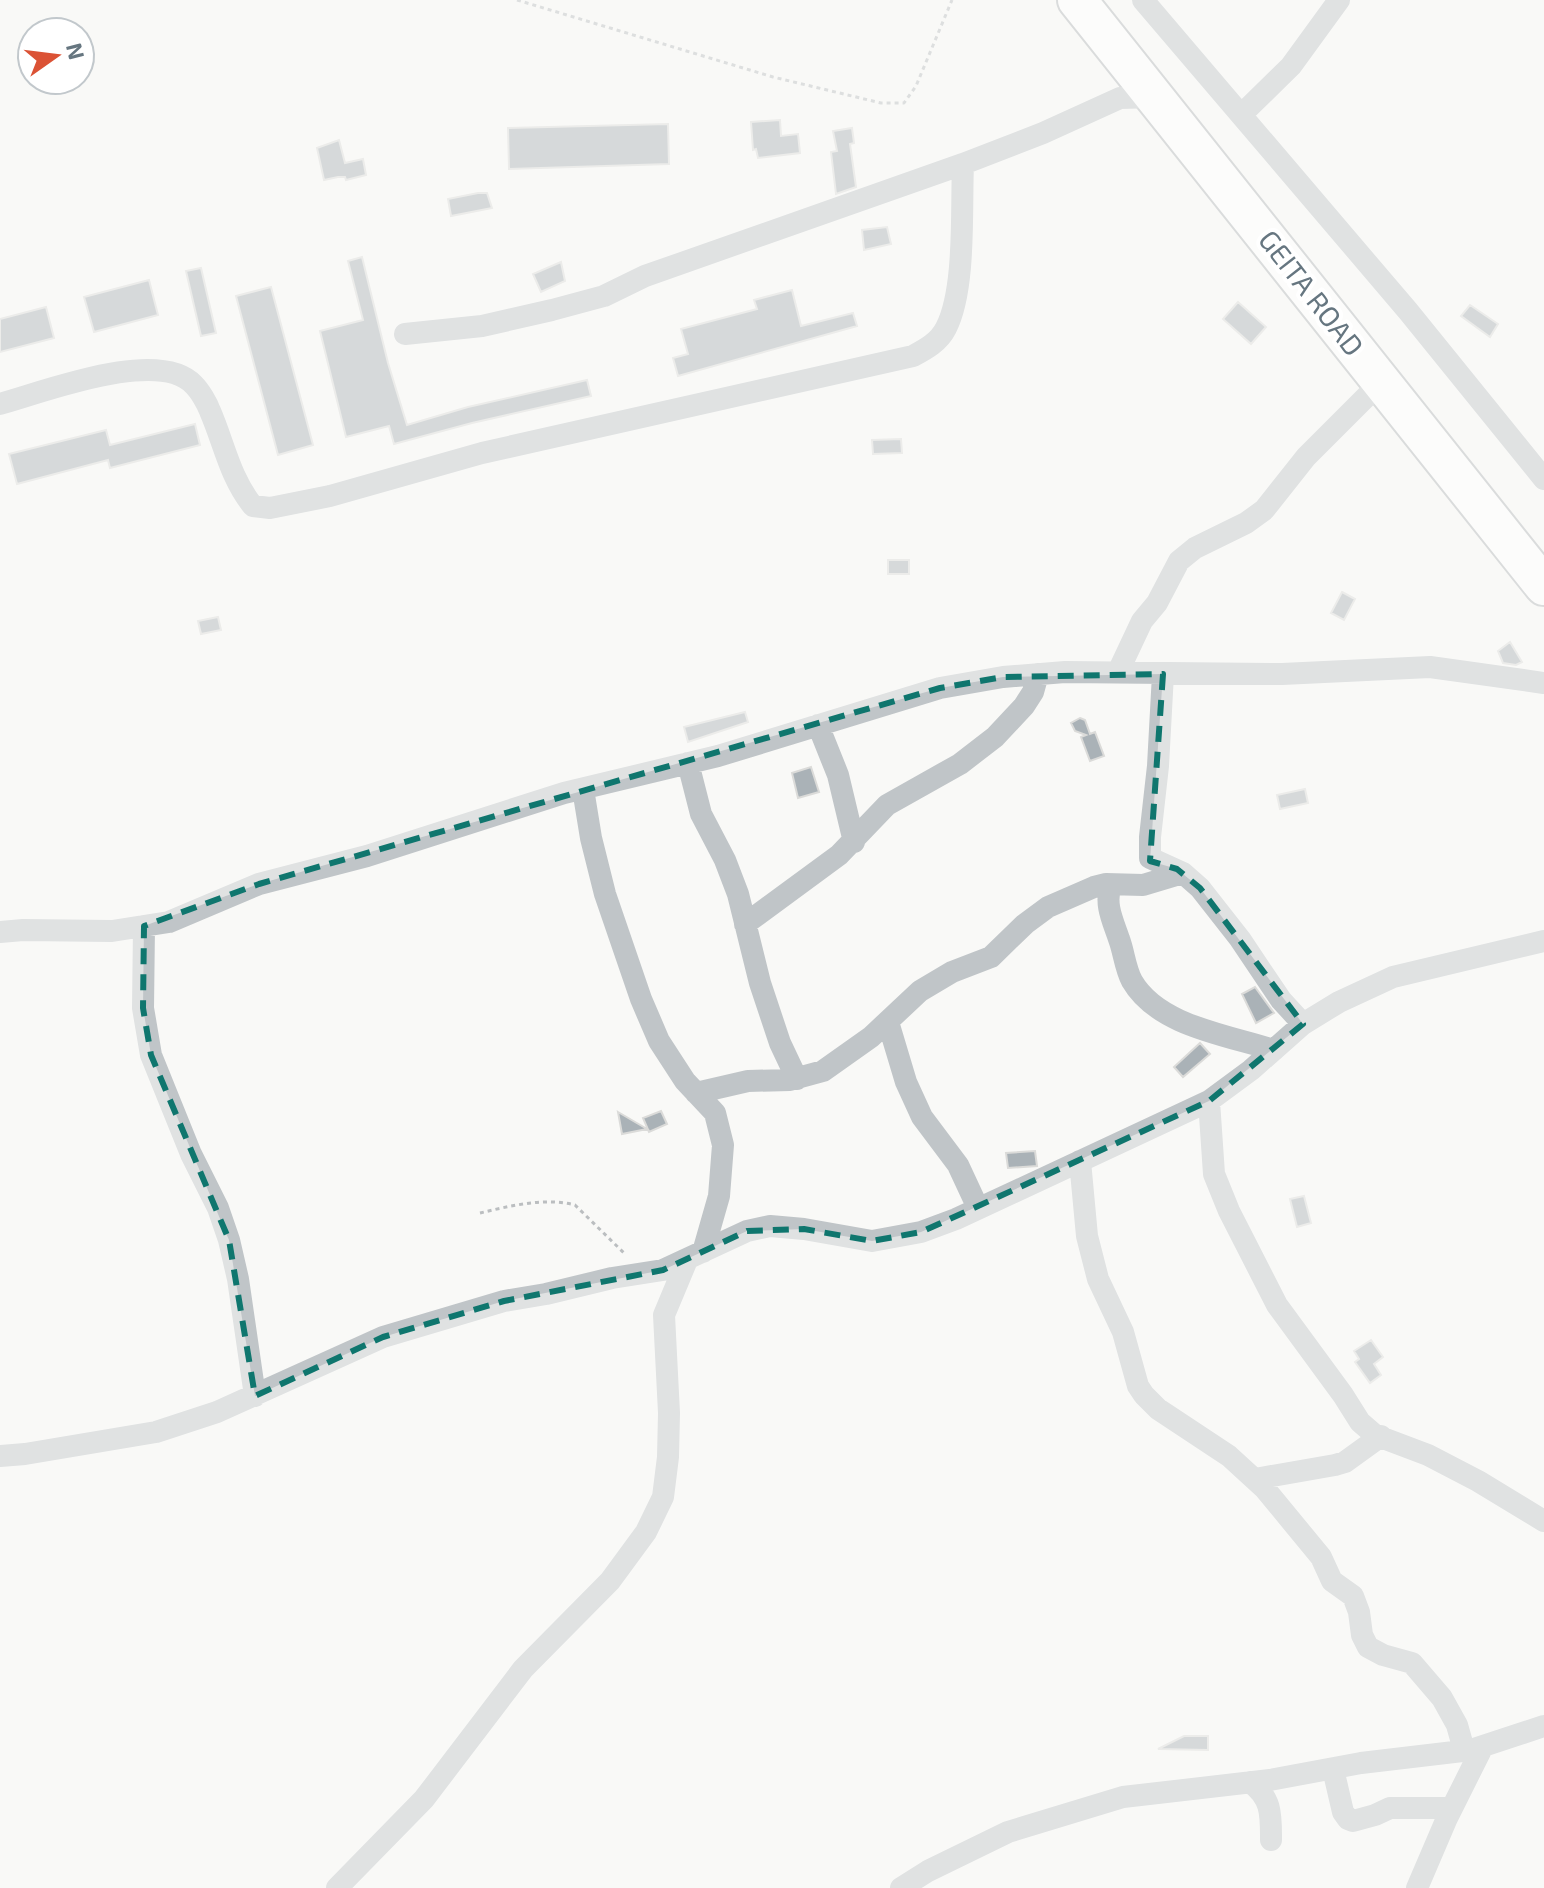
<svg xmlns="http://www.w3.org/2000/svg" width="1544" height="1888" viewBox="0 0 1544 1888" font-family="'Exo 2',sans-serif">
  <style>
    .building { fill: #aab2b7; stroke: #dbdbd9; stroke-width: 2 }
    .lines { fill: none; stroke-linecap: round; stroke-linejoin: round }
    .highway-casing { stroke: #b4b8bb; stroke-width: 42 }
    .path { stroke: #bbbec0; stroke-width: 3; stroke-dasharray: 4 4; stroke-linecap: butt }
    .street { stroke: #c0c5c8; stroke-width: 22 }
    .highway { stroke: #fff; stroke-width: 38 }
    .marked { fill: none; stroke: #0f766e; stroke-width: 6; stroke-dasharray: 16 10; stroke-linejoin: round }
    .labels { text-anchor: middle; stroke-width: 8; stroke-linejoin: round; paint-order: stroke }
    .street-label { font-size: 28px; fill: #667680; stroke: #fff }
  </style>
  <rect width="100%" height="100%" fill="#f9f9f7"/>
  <path class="building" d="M780 120 781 136 798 134 800 153 758 158 756 149 753 150 751 122Z
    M668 124 669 164 509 169 508 128Z
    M852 128 854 143 850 144 856 187 836 194 831 152 837 151 833 131Z
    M339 140 345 163 363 159 366 175 346 180 345 177H338L324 180 317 148Z
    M478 193H487L492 208 451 216 448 199Z
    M887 227 891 244 864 250 862 230Z
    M362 257 388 363 407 425 468 407 587 380 591 396 472 423 394 444 389 426 346 437 320 331 363 320 348 261Z
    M561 262 565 281 541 292 533 274Z
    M201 268 216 333 201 336 186 271Z
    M149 280 158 315 94 332 84 297Z
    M271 287 313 445 278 455 236 296Z
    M792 290 801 326 853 313 857 326 678 376 673 358 688 354 681 329 757 309 754 300Z
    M1238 302 1266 327 1251 344 1223 319Z
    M1470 305 1498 324 1490 337 1461 316Z
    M46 307 54 338 0 352V319Z
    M195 424 200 445 110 468 108 460 17 484 9 454 106 430 110 445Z
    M901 439 902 453 873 454 872 440Z
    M888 560H909V574H888Z
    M1342 592 1355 599 1344 620 1331 613Z
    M218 617 221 630 201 634 198 621Z
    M1510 642 1522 662 1516 665 1503 663 1498 651Z
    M745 712 748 722 688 742 684 727Z
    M1080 718 1085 720 1090 734 1095 732 1104 756 1090 761 1081 737 1086 735 1075 731 1071 723Z
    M811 767 819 792 798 798 792 773Z
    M1305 789 1308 803 1280 809 1277 795Z
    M1255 987 1274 1013 1256 1023 1242 994Z
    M1200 1043 1210 1054 1183 1077 1174 1067Z
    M661 1111 667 1124 649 1132 643 1118Z
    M618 1112 647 1129 622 1134Z
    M1035 1151 1037 1166 1008 1168 1006 1153Z
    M1304 1196 1311 1223 1297 1227 1290 1199Z
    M1371 1340 1383 1357 1374 1364 1381 1375 1370 1383 1355 1362 1359 1359 1354 1351Z
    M1184 1736H1208V1750L1158 1749Z"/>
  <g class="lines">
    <g class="highway-casing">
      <path id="highway" d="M1077 0 1544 586"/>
    </g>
    <path class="path" d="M517 0 773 77 881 103H904L916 86 952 0
      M480 1213C510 1206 545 1197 575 1205L626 1255"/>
    <path class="street" d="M1143 0 1408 311 1544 479
      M1242 114 1291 66 1339 0
      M405 334 482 326 552 310 604 296 645 276 963 164 1043 133 1120 98 1157 97
      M0 404C44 392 159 347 194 385 200 391 207 403 210 411 224 443 230 478 253 506L270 508 330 496 482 453 913 356C926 349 939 342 946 328 966 289 961 209 963 164
      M1118 672 1142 621 1157 603 1179 561 1195 548 1246 523 1264 510 1306 457 1378 385 1386 388
      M1163 674 1158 766 1150 837V858L1183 873 1200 888 1240 939 1281 1000 1303 1024
      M818 725 838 775 854 842
      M688 763 701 814 725 860 738 894 760 983 780 1043 797 1079
      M583 789 591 838 605 894 641 999 659 1041 685 1081 715 1113 723 1145 719 1196 703 1252
      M1111 885C1104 904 1113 921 1119 939 1124 952 1125 968 1132 981 1158 1026 1227 1035 1274 1050
      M745 924 839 855 887 805 960 764 995 737 1024 706 1033 692 1038 674
      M144 926 143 1008 151 1055 191 1154 218 1208 229 1240 238 1279 255 1396
      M0 932 23 930 112 931 169 922 259 884 367 856 564 793 718 756 940 688 1003 677 1065 672 1282 674 1430 667 1544 683
      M888 1022 906 1082 922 1117 958 1165 978 1208
      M696 1093 748 1081 790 1080 823 1071 871 1037 920 991 952 972 991 957 1025 924 1048 907 1094 887 1106 884 1143 885 1183 873
      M1209 1101 1214 1174 1229 1211 1277 1305 1343 1395 1360 1422 1375 1435 1428 1455 1478 1481 1544 1521
      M1080 1161 1087 1236 1098 1279 1123 1332 1138 1386 1144 1395 1158 1409 1229 1456 1265 1489 1321 1557 1332 1581 1353 1596 1359 1612 1362 1635 1368 1647 1383 1655 1412 1663 1442 1698 1457 1725 1464 1750
      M0 1456 25 1454 156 1432 217 1412 383 1337 504 1301 546 1294 612 1278 663 1270 747 1231 770 1226 804 1229 872 1241 921 1232 956 1219 1209 1101 1251 1070 1303 1024 1339 1002 1393 977 1544 941
      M1255 1479 1335 1465 1345 1462 1381 1436
      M1333 1769 1343 1812 1348 1819 1353 1821 1375 1815 1390 1808H1452
      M1250 1782C1272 1798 1271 1815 1271 1840
      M337 1888 424 1799 523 1669 610 1581 646 1532 663 1497 668 1457 669 1413 664 1315 687 1260
      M901 1888 928 1871 1008 1832 1123 1797 1270 1780 1361 1763 1471 1750 1544 1726
      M1417 1888 1447 1818 1483 1746"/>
    <use href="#highway" class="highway"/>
  </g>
  <path d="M0 0H1544V1888H0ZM1163 674 1150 861 1177 869 1200 888 1303 1024 1209 1101 921 1232 872 1241 804 1229 747 1231 663 1270 504 1301 383 1337 255 1396 229 1240 151 1055 143 1008 144 926 259 884 940 688 1003 677Z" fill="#f9f9f7" fill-opacity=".55" fill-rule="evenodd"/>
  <path class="marked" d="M1163 674 1150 861 1177 869 1200 888 1303 1024 1209 1101 921 1232 872 1241 804 1229 747 1231 663 1270 504 1301 383 1337 255 1396 229 1240 151 1055 143 1008 144 926 259 884 940 688 1003 677Z"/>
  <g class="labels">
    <g class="street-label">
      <text transform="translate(1311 293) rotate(52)" y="10">GEITA ROAD</text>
    </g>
  </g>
  <g transform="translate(56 56) rotate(76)"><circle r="38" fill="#ffffff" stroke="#c2c8cc" stroke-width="2"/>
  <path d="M0-6L14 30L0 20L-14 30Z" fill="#db5235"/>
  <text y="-12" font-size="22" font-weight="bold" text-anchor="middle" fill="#667680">N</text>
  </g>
</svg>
